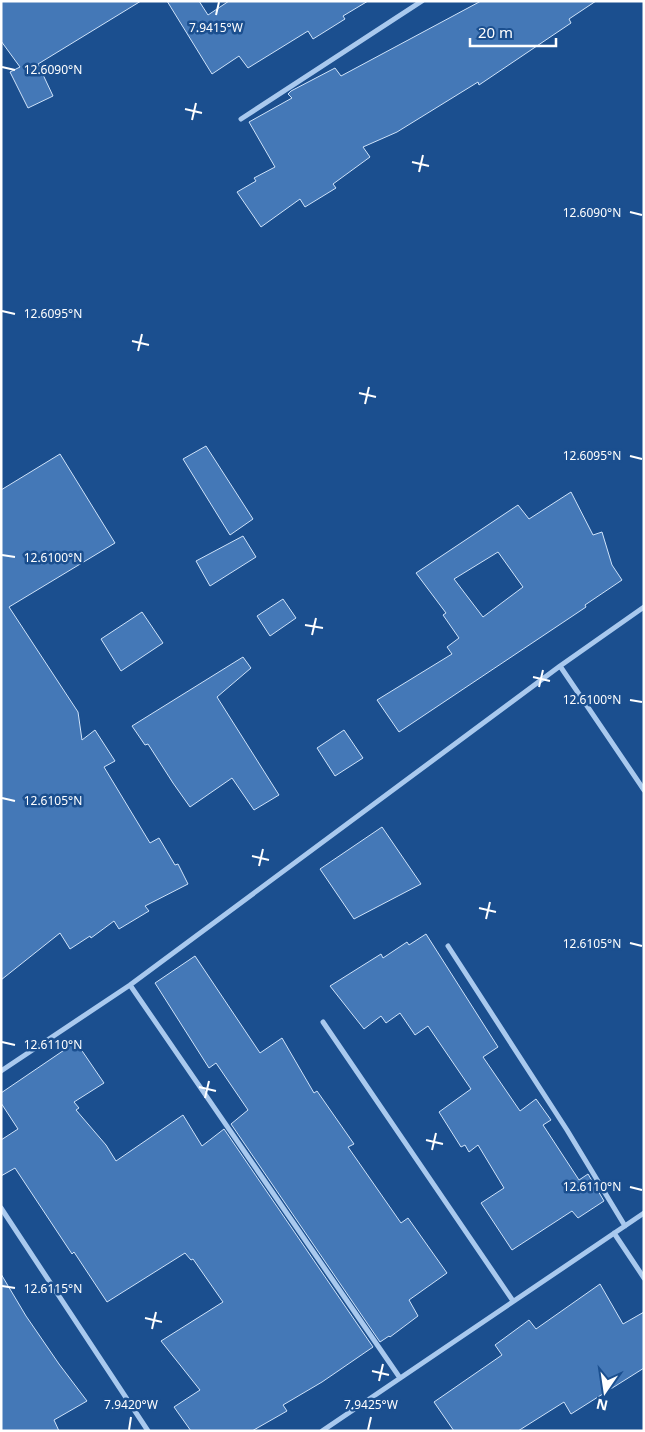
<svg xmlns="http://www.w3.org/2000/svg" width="645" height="1432" viewBox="0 0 645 1432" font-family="'Noto Sans',sans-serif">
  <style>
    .building { fill: #4478b7; stroke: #cfe3fa; fill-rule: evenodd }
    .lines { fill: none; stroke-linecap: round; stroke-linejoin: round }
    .street { stroke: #a9c9ee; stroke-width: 5 }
    .ticks { fill: none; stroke: #fff; stroke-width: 2 }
    .ticks-label { font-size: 12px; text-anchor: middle; fill: #fff; stroke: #1b4f8f; stroke-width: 5; stroke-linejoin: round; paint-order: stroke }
  </style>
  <rect width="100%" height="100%" fill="#1b4f8f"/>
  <path class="building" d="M1 1H141L38 64 53 96 28 108 10 72 20 67 1 41Z
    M167 1H199L208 15 229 1H368L343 16 345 19 313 39 308 31 248 68 239 56 212 74Z
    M481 1H596L569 19 571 23 479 85 478 82 397 132 363 147 370 157 333 184 336 188 305 207 300 199 261 227 237 192 256 181 254 178 275 167 249 122 292 98 288 94 291 91 335 68 341 76Z
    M206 446 253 519 230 535 183 459Z
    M60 454 115 543 9 607 78 712 82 740 95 730 115 761 104 767 150 843 159 838 175 865 178 864 188 884 145 906 149 911 119 929 114 921 91 938 90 936 70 949 60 933 1 980V490Z
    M571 492 593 535 602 532 612 565 622 580 585 605 586 607 399 732 377 700 452 654 447 647 459 638 443 615 446 613 416 573 518 505 529 519ZM498 552 523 587 483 617 454 579Z
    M243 536 256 557 210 586 196 561Z
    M283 599 296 618 270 636 257 616Z
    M142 612 163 643 121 671 101 639Z
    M243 657 251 668 217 697 279 795 254 810 232 778 190 807 173 783 148 744 145 745 132 726Z
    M344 730 363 758 335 776 317 748Z
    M382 827 421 884 354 919 320 869Z
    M426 934 498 1047 483 1057 520 1111 536 1099 551 1120 543 1125 579 1180 588 1174 604 1201 578 1218 572 1211 512 1250 481 1203 504 1188 478 1145 469 1152 465 1145 461 1147 439 1112 471 1089 428 1026 415 1035 400 1013 386 1023 381 1016 364 1029 330 986 381 954 383 958 407 942 409 945Z
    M195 956 260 1053 282 1038 314 1093 317 1091 354 1144 348 1147 401 1223 408 1218 447 1273 409 1300 418 1316 390 1337 389 1336 380 1342 231 1124 248 1110 216 1063 209 1068 155 983Z
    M76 1042 104 1083 74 1102 79 1108 76 1110 106 1145 116 1161 183 1115 202 1146 224 1129 373 1347 322 1382 283 1405 287 1411 252 1431H191L174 1407 200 1390 161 1341 223 1302 193 1259 191 1260 185 1253 107 1302 74 1252 72 1254 15 1168 1 1176V1140L18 1129 1 1103V1093Z
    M1 1274 26 1316 59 1364 87 1401 54 1420 59 1431H1Z
    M600 1284 623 1324 644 1312V1368L571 1414 564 1402 518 1431H454L434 1402 502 1355 495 1345 529 1320 536 1329Z"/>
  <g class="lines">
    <path class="street" d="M241 119 422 1
      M560 666 644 790
      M448 946 567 1130 625 1226
      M130 985 400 1378
      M323 1022 513 1301
      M1 1071 130 985 560 666 644 607
      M1 1208 148 1431
      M614 1233 644 1278
      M322 1431 644 1213"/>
  </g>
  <path class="ticks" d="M216 15 219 2M2 67 15 70M185 109 202 113M192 120 196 103M412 162 429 166M419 172 423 155M630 212 642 215M2 311 15 314M132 341 149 345M138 351 142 334M359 393 376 397M365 404 369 387M630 456 642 459M2 555 15 557M305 625 323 628M312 635 316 618M533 677 550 681M539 687 543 670M630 700 642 702M2 798 15 801M252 856 269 860M259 866 263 849M479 908 496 912M486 919 490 902M630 943 642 946M2 1042 15 1045M199 1087 216 1091M205 1098 209 1081M426 1140 443 1144M432 1150 436 1133M630 1187 642 1190M2 1286 15 1288M145 1318 162 1322M152 1329 156 1312M372 1371 389 1375M379 1381 383 1364M129 1430 131 1417M368 1430 371 1417"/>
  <g class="ticks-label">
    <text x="216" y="32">7.9415°W</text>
    <text x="53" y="74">12.6090°N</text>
    <text x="592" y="217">12.6090°N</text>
    <text x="53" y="318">12.6095°N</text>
    <text x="592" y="460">12.6095°N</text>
    <text x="53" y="562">12.6100°N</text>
    <text x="592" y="704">12.6100°N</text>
    <text x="53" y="805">12.6105°N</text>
    <text x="592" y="948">12.6105°N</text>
    <text x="53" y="1049">12.6110°N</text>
    <text x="592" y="1191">12.6110°N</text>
    <text x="53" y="1293">12.6115°N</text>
    <text x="131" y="1409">7.9420°W</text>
    <text x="371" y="1409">7.9425°W</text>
  </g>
  <rect width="645" height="1432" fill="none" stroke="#ffffff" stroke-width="5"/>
  <g transform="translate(605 1392) rotate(193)" stroke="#1b4f8f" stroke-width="4" paint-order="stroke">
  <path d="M0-4L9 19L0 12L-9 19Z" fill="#ffffff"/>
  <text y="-8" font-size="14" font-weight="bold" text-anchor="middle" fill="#ffffff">N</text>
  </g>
  <path d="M470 38v8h86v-8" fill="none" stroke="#ffffff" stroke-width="2.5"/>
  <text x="478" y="38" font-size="15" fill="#ffffff" stroke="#1b4f8f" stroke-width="4" paint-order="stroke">20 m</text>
</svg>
